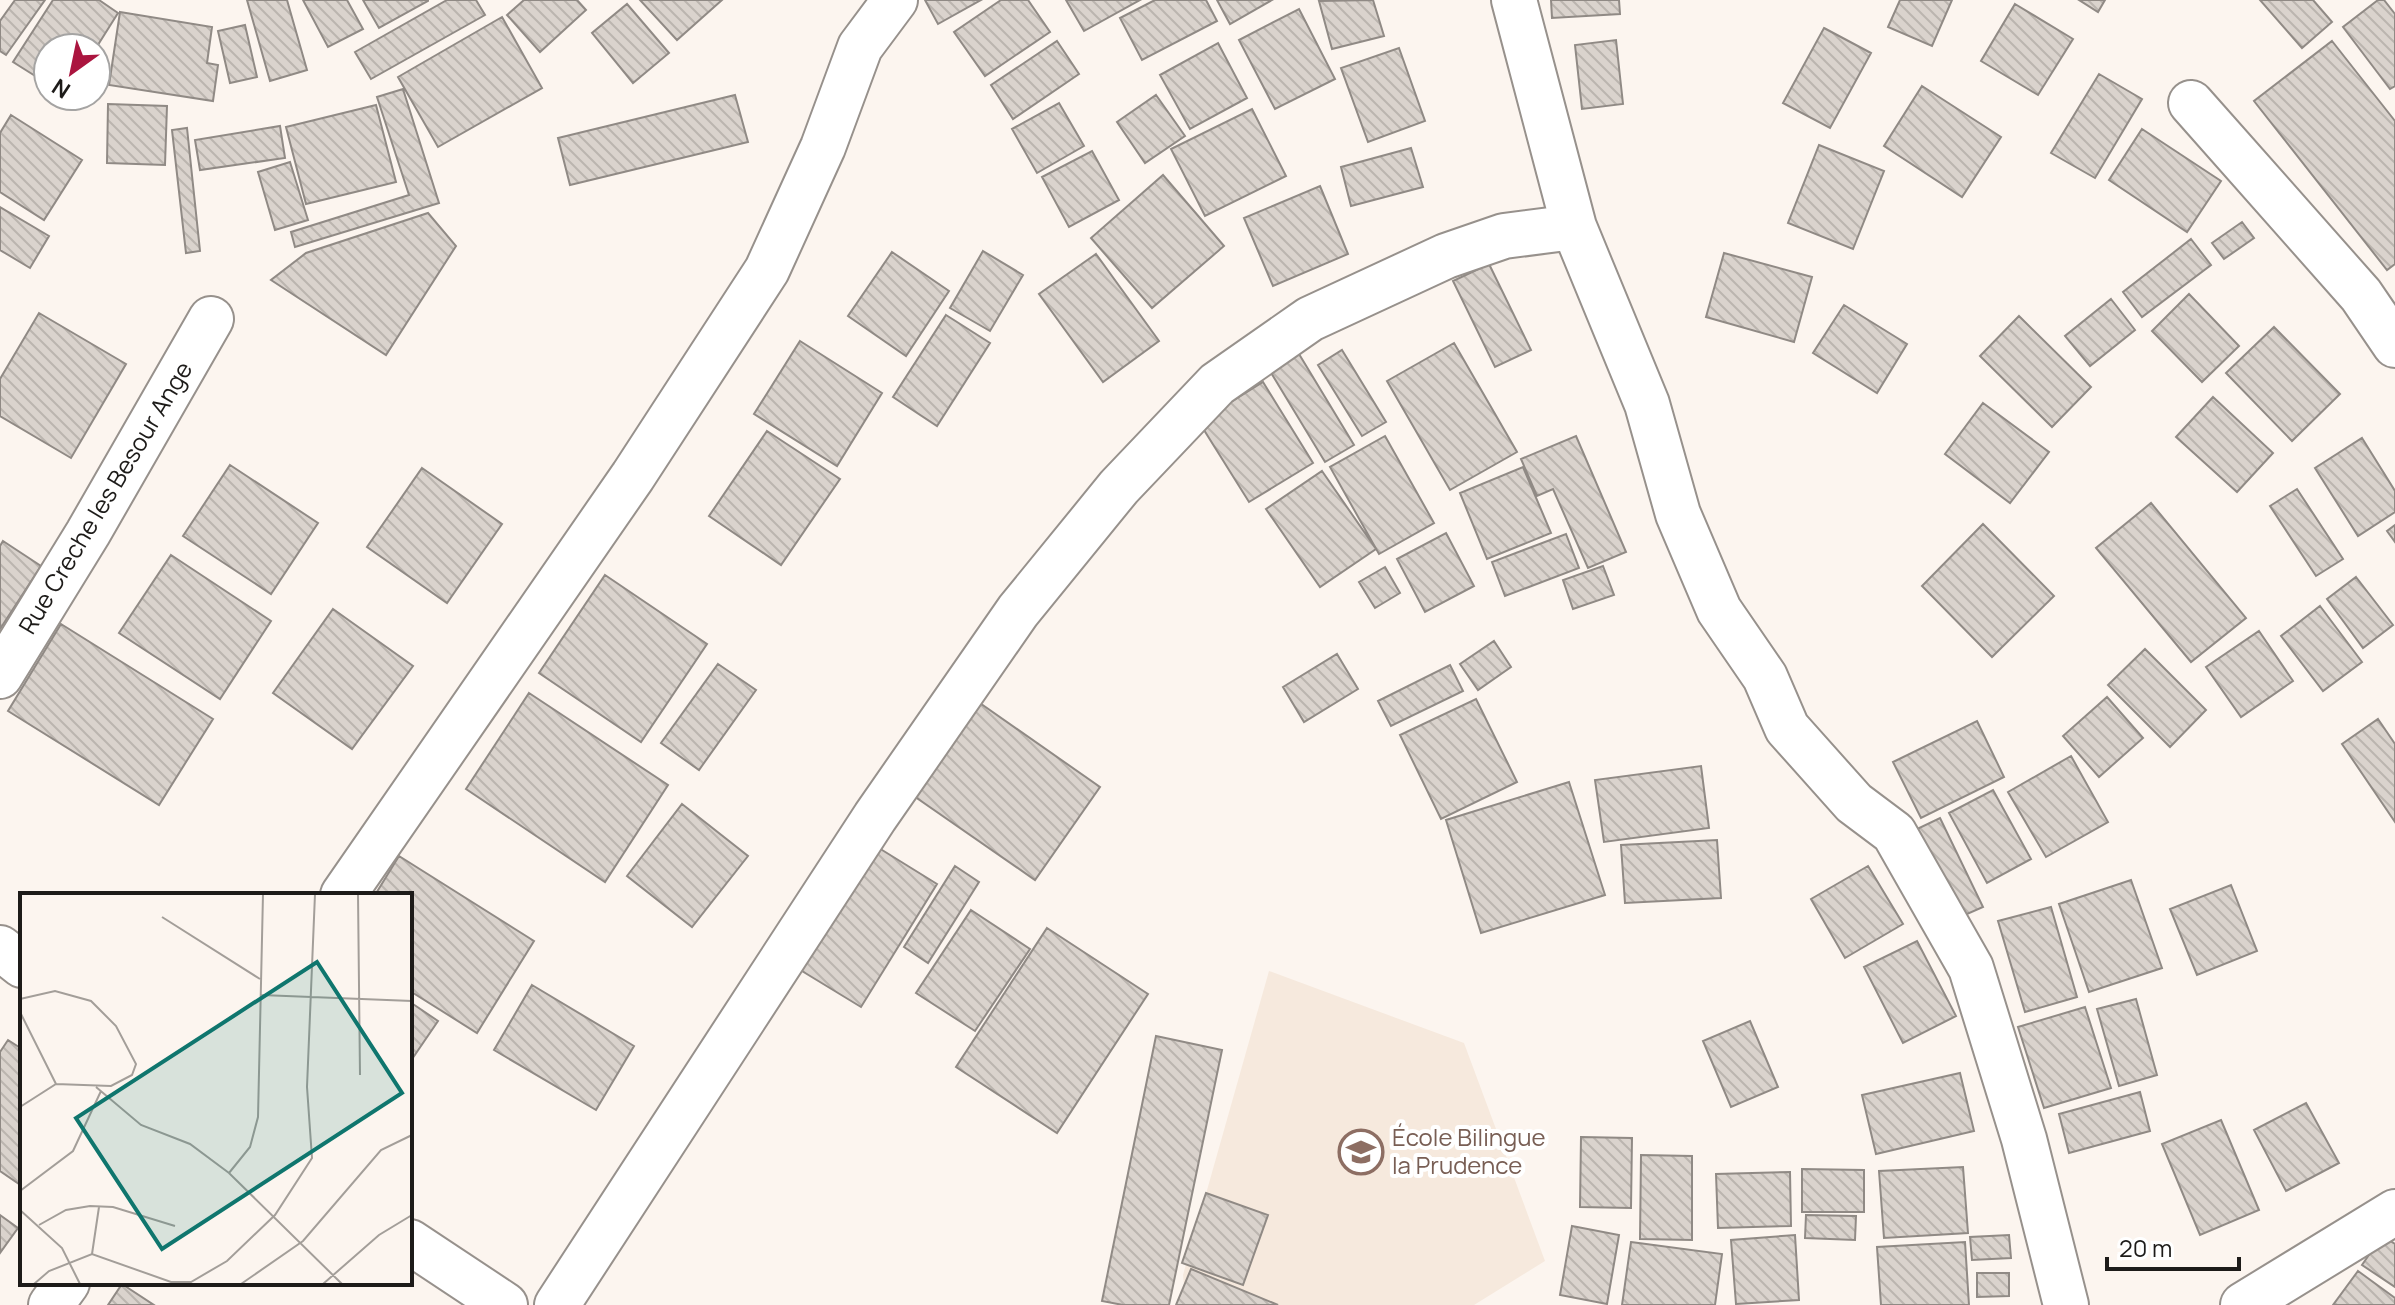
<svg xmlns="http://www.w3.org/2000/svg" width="2395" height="1305" viewBox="0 0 2395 1305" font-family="Manrope,sans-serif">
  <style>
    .built { fill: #f6e9dd }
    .building { fill: url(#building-back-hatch); stroke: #908a85; stroke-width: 2 }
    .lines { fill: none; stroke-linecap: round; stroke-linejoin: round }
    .minor-casing { stroke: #97918c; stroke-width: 48 }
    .minor { stroke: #fff; stroke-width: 44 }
    .labels { text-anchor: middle; stroke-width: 8; stroke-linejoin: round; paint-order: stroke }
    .street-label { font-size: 24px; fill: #1d1b19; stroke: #fff }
    .education-label { font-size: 24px; fill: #785e54; stroke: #fff; text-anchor: start }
    .inset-road { fill: none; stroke: #a39e99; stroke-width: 2 }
    .view { fill: #0f766e; fill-opacity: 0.15; stroke: #0f766e; stroke-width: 4 }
    .inset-edge { fill: none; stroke: #1d1b19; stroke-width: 4 }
  </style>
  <defs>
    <pattern id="building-back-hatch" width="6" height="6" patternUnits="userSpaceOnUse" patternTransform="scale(2)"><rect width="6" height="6" fill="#dad3cd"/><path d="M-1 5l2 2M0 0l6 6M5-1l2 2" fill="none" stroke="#bbb5af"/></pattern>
  </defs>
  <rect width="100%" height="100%" fill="#fcf5ef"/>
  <path class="built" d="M1269 971 1464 1043 1545 1261 1474 1305H1186L1183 1275Z"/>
  <path class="building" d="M15 0H45L6 55 0 51V21Z
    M53 0H99L118 13 96 48H48V84L13 62Z
    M247 0H287L307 70 270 81Z
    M303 0H347L363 29 328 47Z
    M363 0H428V1L379 28Z
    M447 0H476L485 15 371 79 355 52Z
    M524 0H577L586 10 540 52 507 15Z
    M640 0H722L677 40Z
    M925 0H981L938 24Z
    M1001 0H1028L1050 32 985 76 954 32Z
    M1066 0H1140L1084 31Z
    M1155 0H1206L1217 21 1142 60 1120 18Z
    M1217 0H1272L1230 24Z
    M1373 0 1384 36 1332 49 1319 1Z
    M1551 0H1619L1620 14 1552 18Z
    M1900 0H1952L1932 46 1888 27Z
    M2079 0H2105L2098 12Z
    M2260 0H2313L2332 22 2302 48Z
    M2378 0H2384L2395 14V86L2390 89 2343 27Z
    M627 4 669 53 633 83 592 33Z
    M2015 4 2073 39 2038 95 1981 61Z
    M1299 9 1335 79 1275 109 1239 40Z
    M120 12 212 27 207 63 218 65 213 101 109 85Z
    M502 17 542 88 438 147 398 77Z
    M245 25 257 77 230 83 218 31Z
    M1824 28 1871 53 1830 128 1783 103Z
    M1616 40 1623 104 1582 109 1575 45Z
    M1057 41 1079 74 1013 119 991 85Z
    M2332 41 2395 121V264L2387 270 2254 101Z
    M1218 43 1247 98 1190 129 1160 75Z
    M1399 48 1425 121 1368 142 1341 68Z
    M2099 74 2142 99 2095 178 2051 153Z
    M1922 86 2001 137 1962 197 1884 146Z
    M403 89 439 203 295 247 291 232 409 195 377 97Z
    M735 95 748 142 570 185 558 138Z
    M1156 95 1185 136 1145 163 1117 122Z
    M1059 103 1084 146 1037 173 1012 129Z
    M108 104 167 106 165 165 107 163Z
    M376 105 396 182 306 204 286 127Z
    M1252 109 1286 176 1205 216 1171 149Z
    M11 115 82 160 44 220 0 192V133Z
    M280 126 285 158 200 170 195 140Z
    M187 128 200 251 186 253 172 130Z
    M2142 129 2221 181 2187 232 2109 180Z
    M1819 145 1884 171 1853 249 1788 223Z
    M1411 148 1423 187 1351 206 1341 167Z
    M1092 151 1119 200 1069 227 1042 177Z
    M290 162 308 220 275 230 258 172Z
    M1163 175 1224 246 1152 308 1091 238Z
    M1320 186 1348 254 1273 286 1244 218Z
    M0 207 49 236 30 268 0 250Z
    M428 213 456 246 386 355 271 280 306 253Z
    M2242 222 2254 238 2224 259 2212 243Z
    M2191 239 2211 265 2142 317 2123 292Z
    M983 251 1023 275 990 331 950 308Z
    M892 252 949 291 906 356 848 316Z
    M1724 253 1812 277 1794 342 1706 317Z
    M1096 254 1159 341 1103 382 1039 294Z
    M1489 264 1531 350 1495 367 1453 281Z
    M2189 294 2239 346 2202 382 2152 331Z
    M2111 299 2135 330 2090 366 2065 336Z
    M1844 305 1907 344 1877 393 1813 353Z
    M39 313 126 364 71 458 0 416V379Z
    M946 315 990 343 937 426 893 397Z
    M2019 316 2091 387 2052 427 1980 356Z
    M2274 327 2340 394 2292 441 2226 373Z
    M800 341 882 393 837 466 754 414Z
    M1454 343 1517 452 1450 490 1387 381Z
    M1342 350 1386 422 1362 436 1318 365Z
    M1299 354 1354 445 1325 462 1270 371Z
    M1263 382 1313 463 1249 502 1199 422Z
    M2213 397 2273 453 2237 492 2176 437Z
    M1983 403 2049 452 2010 503 1945 454Z
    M767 431 840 479 781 565 709 516Z
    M1385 436 1434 523 1379 554 1330 467Z
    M1576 436 1626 552 1588 568 1553 489 1537 496 1521 459Z
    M2362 438 2395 491V512L2358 536 2315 468Z
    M230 465 318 523 271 594 183 536Z
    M1523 467 1551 533 1487 559 1460 493Z
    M422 468 502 524 447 603 367 547Z
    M1322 471 1376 549 1320 587 1266 509Z
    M2297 489 2343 559 2316 576 2270 506Z
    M2151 503 2246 618 2191 662 2096 548Z
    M1983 524 2054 596 1992 657 1922 586Z
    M2395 525V542L2387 531Z
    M1446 533 1474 586 1425 612 1397 559Z
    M1566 534 1579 568 1505 596 1492 562Z
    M3 541 41 566 0 629V546Z
    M171 555 271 621 220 699 119 633Z
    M1603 566 1614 595 1573 609 1563 580Z
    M1385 567 1400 593 1375 608 1359 582Z
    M605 575 707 644 641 742 539 673Z
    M2356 577 2393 625 2363 648 2327 599Z
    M2320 606 2362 662 2323 691 2281 636Z
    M333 609 413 666 352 749 273 693Z
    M61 624 213 719 159 805 8 711Z
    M2259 631 2293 681 2241 717 2206 667Z
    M1494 641 1511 667 1478 690 1460 664Z
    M2145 649 2206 710 2170 747 2108 685Z
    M1337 654 1358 689 1304 722 1283 687Z
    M718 664 756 690 699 770 661 743Z
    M1450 665 1463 691 1391 726 1378 701Z
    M529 693 668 785 605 882 466 789Z
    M2107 697 2143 738 2099 777 2063 736Z
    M1476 699 1517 782 1441 819 1400 735Z
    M977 701 1100 787 1035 880 911 794Z
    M2378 719 2395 744V822L2342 744Z
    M1977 721 2004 777 1921 818 1893 762Z
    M2071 756 2108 822 2046 857 2008 792Z
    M1701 766 1709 828 1604 842 1595 780Z
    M1569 782 1605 895 1481 933 1446 820Z
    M1993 790 2031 859 1987 883 1949 813Z
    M682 804 748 856 692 927 627 876Z
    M1940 818 1983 907 1958 918 1915 830Z
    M1717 840 1721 898 1625 903 1621 845Z
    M874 845 937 884 861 1007 797 968Z
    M399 856 534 941 477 1033 410 991V895H375Z
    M955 866 979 882 928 963 904 947Z
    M1868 866 1903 924 1845 958 1811 899Z
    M2131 880 2162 968 2089 992 2059 904Z
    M2231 885 2257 951 2197 975 2170 909Z
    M2051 907 2077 997 2025 1012 1998 921Z
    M971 910 1030 949 975 1031 916 993Z
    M1047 928 1148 994 1057 1133 956 1067Z
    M1917 941 1956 1016 1903 1043 1864 967Z
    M532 985 634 1046 596 1110 494 1050Z
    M2136 999 2157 1075 2119 1086 2097 1009Z
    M410 1002 438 1021 410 1062Z
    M2085 1007 2111 1088 2044 1108 2018 1027Z
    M1750 1021 1778 1087 1731 1107 1703 1041Z
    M1156 1036 1222 1050 1169 1305H1123L1102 1301Z
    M8 1040 22 1049V1186L0 1171V1052Z
    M1960 1073 1974 1131 1876 1154 1862 1095Z
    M2140 1092 2150 1131 2069 1153 2059 1114Z
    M2306 1103 2339 1163 2286 1191 2254 1130Z
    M2221 1120 2259 1210 2200 1235 2162 1144Z
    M1581 1137 1632 1138 1631 1208 1580 1207Z
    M1641 1155 1692 1156V1240L1640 1239Z
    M1963 1167 1968 1233 1884 1238 1879 1171Z
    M1802 1169 1864 1170V1212H1802Z
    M1790 1172 1791 1226 1718 1228 1716 1174Z
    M1206 1193 1268 1215 1243 1285 1182 1263Z
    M0 1215 18 1228 0 1253Z
    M1806 1215 1856 1216 1855 1240 1805 1238Z
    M1572 1226 1619 1235 1607 1304 1560 1295Z
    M1795 1235 1799 1300 1736 1304 1731 1240Z
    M2009 1235 2011 1258 1972 1260 1970 1237Z
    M2382 1236 2395 1244V1287L2362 1265Z
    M1631 1242 1722 1254 1715 1305H1622Z
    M1965 1242 1969 1305H1881L1877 1247Z
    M1191 1269 1278 1305H1176Z
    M2358 1271 2395 1298V1305H2333Z
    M1977 1273H2009V1296L1977 1297Z
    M122 1284 154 1305H108Z"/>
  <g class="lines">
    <g class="minor-casing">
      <path id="minor" d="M1514 0 1574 227 1647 404 1678 514 1719 610 1765 677 1787 728 1854 803 1894 833 1971 968 2024 1139 2066 1305
        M2191 103 2361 295 2395 345
        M0 676 88 533 211 319
        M343 895 633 476 767 270 823 147 860 47 895 0
        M0 948 22 965
        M410 1242 505 1305
        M51 1305 67 1283
        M557 1305 875 817 1018 611 1119 487 1217 384 1310 319 1446 256 1504 236 1574 227
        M2243 1305 2395 1212"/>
    </g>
    <use href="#minor" class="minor"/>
  </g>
  <defs>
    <g id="school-ring" transform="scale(2.3)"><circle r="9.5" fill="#fff" stroke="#8d6e63" stroke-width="1.5"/><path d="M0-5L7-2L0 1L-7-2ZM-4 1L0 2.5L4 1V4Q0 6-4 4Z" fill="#8d6e63"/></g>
  </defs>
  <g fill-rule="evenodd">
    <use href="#school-ring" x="1361" y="1152"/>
  </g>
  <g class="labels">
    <g class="street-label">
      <text transform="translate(106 498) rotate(-59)" y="8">Rue Creche les Besour Ange</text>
    </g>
    <g class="education-label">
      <text x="1392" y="1146">École Bilingue<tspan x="1392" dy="28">la Prudence</tspan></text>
    </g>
  </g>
  <g transform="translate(20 893)">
    <rect width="392" height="392" fill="#fcf5ef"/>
    <path class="inset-road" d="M338 1 340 182M142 24 240 86M241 102 392 108M0 106 35 98 71 108 96 133 116 171 112 182 91 193 36 191 0 214M0 119 36 191M76 194 121 232 170 251 209 280 322 391M209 280 230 254 238 224 243 1M0 298 53 258 81 198M0 317 42 355 60 391M19 332 46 317 70 313 93 314 155 333M72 361 79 314M14 391 29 378 72 361 151 389H171L207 368 255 322 292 265 287 194 295 1M221 391 283 348 361 257 392 242M303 391 359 342 392 322"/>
    <path class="view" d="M297 69 382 200 142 356 56 225Z"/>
    <rect width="392" height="392" class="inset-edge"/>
  </g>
  <g transform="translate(72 72) rotate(213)"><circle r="38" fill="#ffffff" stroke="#a5a4a3" stroke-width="2"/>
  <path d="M0-6L14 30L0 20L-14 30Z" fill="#ab153f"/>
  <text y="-12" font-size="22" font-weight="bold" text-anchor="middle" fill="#1d1b19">N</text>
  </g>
  <path d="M2107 1257v12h132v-12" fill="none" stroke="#1d1b19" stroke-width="4"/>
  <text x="2119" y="1257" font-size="24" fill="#1d1b19" stroke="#ffffff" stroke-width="6" paint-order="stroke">20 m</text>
</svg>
